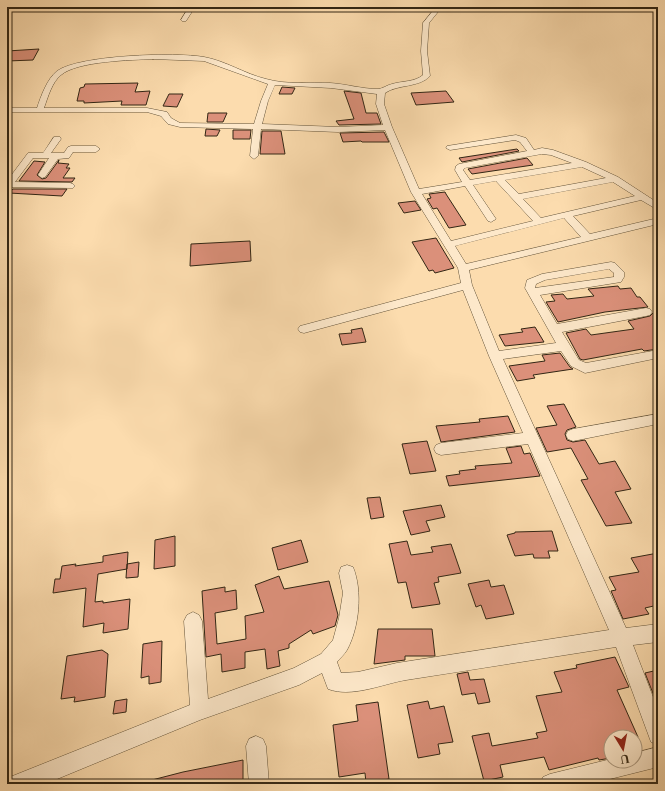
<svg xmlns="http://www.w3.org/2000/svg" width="665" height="791" viewBox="0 0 665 791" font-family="'Libre Caslon Text',serif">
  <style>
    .building { fill: #db907a; stroke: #322614 }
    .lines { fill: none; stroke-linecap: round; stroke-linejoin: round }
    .street-casing { stroke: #64543a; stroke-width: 1 }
    .street { fill: #fde8ca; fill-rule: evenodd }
  </style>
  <rect width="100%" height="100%" fill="#fcdcae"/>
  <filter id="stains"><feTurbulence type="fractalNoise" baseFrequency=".005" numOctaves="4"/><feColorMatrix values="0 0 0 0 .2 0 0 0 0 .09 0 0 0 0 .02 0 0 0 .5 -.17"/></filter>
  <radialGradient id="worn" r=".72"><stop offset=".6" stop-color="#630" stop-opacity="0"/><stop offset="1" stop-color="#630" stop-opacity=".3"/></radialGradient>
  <path class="building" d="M39 49 33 60 7 61V51Z
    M138 83 135 92 150 91 146 105H121L122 101 84 103V101H77L80 88 84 87 85 84Z
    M282 87 295 88 292 94H279Z
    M344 91 361 93 366 113H377L381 124 339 125 336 121 354 119Z
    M446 91 454 102 416 105 411 93Z
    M169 94H183L177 107 163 106Z
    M208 113H227L223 122H207Z
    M206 129 220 130 217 136H205Z
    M233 130H251L250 139H233Z
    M262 131H281L285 154H260Z
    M384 132 389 142H362L361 141 343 142 340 133Z
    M517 149 519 151 462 162 459 158Z
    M527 158 533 165 472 174 468 169Z
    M59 160 58 163 69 164 66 168H70L63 178H75L72 182 19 181 34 161 45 162 37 175 42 179 46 178Z
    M13 189H67L62 196 9 193Z
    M445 192 446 194 466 225 449 228 437 208 433 209 427 199 431 198 429 194Z
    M415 201 421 210 404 213 398 203Z
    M436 238 454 268 435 273 433 270 429 271 412 242Z
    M250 241 251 261 190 266 191 244Z
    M618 286 620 289 631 288 637 297H640L648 307 605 312 558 322 546 302 555 301 551 295 563 294 567 299 594 296 588 289Z
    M653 313 658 320V349L644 351 642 349 583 360 580 359 566 333 586 329 591 335 634 329 628 321 650 316Z
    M535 327 544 342 505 346 499 335 523 332 521 329Z
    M362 328 366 342 342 345 339 334 352 333 351 330Z
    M560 353 570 367 573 369 533 375 535 378 517 381 509 366 545 361 542 355Z
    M564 404 576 427 567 430 565 434 567 440 573 442 585 440 599 464 615 461 631 489 615 492 632 523 606 526 581 480 588 479 571 448 547 452 536 428 557 425 547 406Z
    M508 416 515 432 441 442 436 426 480 422 479 419Z
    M427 441 436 471 410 474 402 444Z
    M521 446 524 454 530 453 540 476 449 486 446 476 460 474 459 471 476 469 475 466 512 463 506 448Z
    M380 497 384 517 371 519 367 498Z
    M441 505 445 517 426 521 430 531 411 535 403 511Z
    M552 531 558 551H548L550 558H534L533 554 515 556 507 535 515 533V532Z
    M175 536V566L154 569 155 540Z
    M301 540 308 562 278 570 272 548Z
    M407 541 411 555 433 552 431 547 451 544 461 573 438 577 439 582 434 583 440 604 412 608 406 582 398 583 389 544Z
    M128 552 127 569 98 574 95 602 103 601V603L130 599 128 629 103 633 104 623 83 627 86 588 53 593 55 579H60L62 566 76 564 75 566 103 562V556Z
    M658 553V605L645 608 649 614 623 619 611 591 616 590 609 577 639 572 631 558Z
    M139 562 138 577 126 578 127 564Z
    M279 576 284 589 329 581 338 615 335 626 313 634 311 630 289 644V648L278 651 280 666 267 669 265 649 245 652V668L222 672 221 654 206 657 202 591 225 587V592L236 590 237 609 215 613 217 644 246 639 245 616 264 612 255 585Z
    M489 580 491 587 504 585 514 614 486 619 481 605 476 607 468 584Z
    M378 629H432L435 656H405V660L374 664Z
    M162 641 161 682 149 684V676L141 678 143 644Z
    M102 650 108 654 105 697 74 702 75 697 61 699 67 656Z
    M615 657 629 687 617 690 638 737H611V758L599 760 598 758 549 770 544 757 500 765 503 777 484 781 472 736 489 733 492 746 538 738 536 733 547 731 536 696 562 692 554 672 577 668 576 665Z
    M658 670V706L645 673Z
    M468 672 470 680 484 679 490 702 478 704 475 693 462 695 457 674Z
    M127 699 126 712 113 714 115 701Z
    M428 701 430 709 444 706 453 742 438 744 440 754 418 758 407 705Z
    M378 702 389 779 366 783 365 773 339 777 333 725 358 721 356 705Z
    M243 760V784H152V780L183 772Z"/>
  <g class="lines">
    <g class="street-casing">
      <path id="street" d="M189 7H195L186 21H182L181 20Z
        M436 7H442L429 23 427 51 430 76C419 88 398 84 385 93L384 104 392 127 419 189 462 182 455 170 456 166 459 164 527 151 520 142 515 140 450 150 446 148 447 146 516 135 526 138 534 150 542 148 553 150 586 162 618 177 658 203V210L641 200 573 216 590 234 658 218V224L469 270 472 285 499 351 556 343 525 288 527 280 542 274 611 262 615 263 624 272V277L621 282 540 295 557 324 646 308 650 309 652 312 650 315 646 316 562 332 579 360 586 363 658 350V358L585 373 571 366 561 351 503 359 626 628 658 624V642L633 645 658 710V745L651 742 616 647C546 658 476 669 406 680 382 684 352 698 328 689L322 673 299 685 200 720 45 784H7L10 777 190 705 184 621 187 615 193 612 199 615 202 621 208 699 294 668 321 654 333 640 339 618 343 593 339 573 341 567 347 565 353 567C363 591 359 628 347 650 344 655 340 658 337 662L341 673 358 672 397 663 609 630 528 444 441 455 436 453 434 449 436 445 441 443 523 433 489 356 463 290 304 333 300 332 298 329 300 326 304 325 461 283 458 268 411 192 385 130 338 132 261 129 258 156 254 159 250 156 253 129 180 127 168 124 161 116 147 112H7V108H37C41 96 47 79 57 71 79 55 176 52 204 57 226 61 245 74 266 79 287 85 309 82 330 83 346 84 362 89 378 89 382 89 387 85 392 84 402 81 415 82 423 75L421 51 423 23ZM153 59 204 61 268 84 261 101 254 124 180 123 171 118 167 112 147 108H44C48 97 52 82 61 75 77 61 132 60 153 59ZM275 85 331 88 377 94 376 104 383 125 338 127 262 124 268 101ZM542 154 551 155 572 163 470 180 463 170 465 168ZM582 167 606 178 519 194 505 180ZM496 181 533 221 451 241 422 194 465 186 488 221 491 222 496 219 473 185ZM613 182 635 196 541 218 523 199ZM564 218 581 237 466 264 455 246ZM609 269 614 273V277L535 288 536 284 545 280Z
        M54 137H60L61 139 51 153H64L68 147 71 146H96L100 149 96 152H73L69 158 58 159 45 177 42 178 38 175 49 158H33L15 182 70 183 73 184 75 186 73 188 7 187V181L28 153H43Z
        M658 414V424L573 441 568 439 566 435 568 431 573 429Z
        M256 736 263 739 266 746 269 784H249L246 746 249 739Z
        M658 747V767L590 784H540L543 777 550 774 611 759V761H635V753Z"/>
    </g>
    <use href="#street" class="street"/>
  </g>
  <rect width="665" height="791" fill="none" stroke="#fcdcae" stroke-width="24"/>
  <rect x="8" y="8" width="649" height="775" fill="none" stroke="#322614" stroke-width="2"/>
  <rect x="12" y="12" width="641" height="767" fill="none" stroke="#322614"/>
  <g transform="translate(623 749) rotate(170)"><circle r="19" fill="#fde8ca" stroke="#ac9a81"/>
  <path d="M0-3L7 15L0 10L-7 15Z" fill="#8f2418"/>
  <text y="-6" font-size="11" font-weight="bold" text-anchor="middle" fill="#322614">U</text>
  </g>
  <rect width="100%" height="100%" filter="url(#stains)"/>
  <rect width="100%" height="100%" fill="url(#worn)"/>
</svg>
